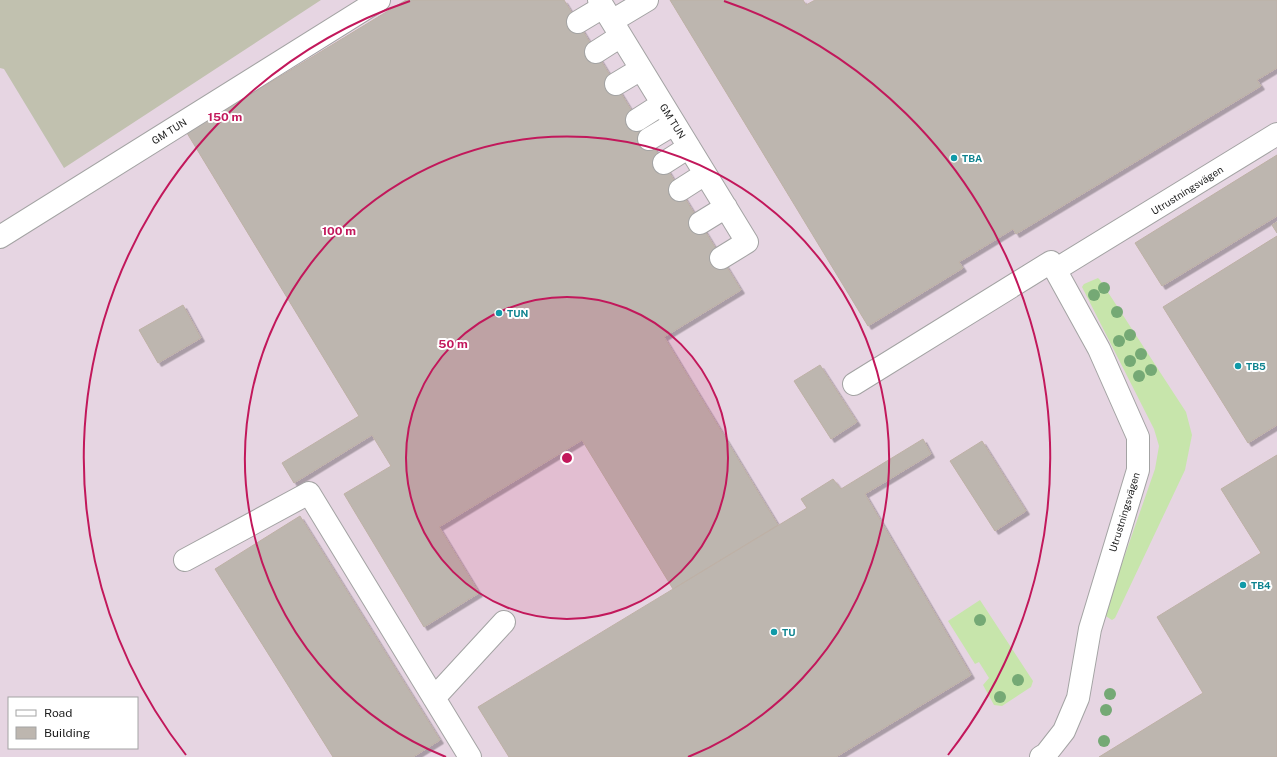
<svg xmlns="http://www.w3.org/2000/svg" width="1277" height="757" viewBox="0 0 1277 757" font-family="'Public Sans',sans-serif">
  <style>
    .industrial { fill: #e6d5e2; fill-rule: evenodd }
    .construction { fill: #c1c1af }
    .grass { fill: #c7e5ab }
    .building { fill: #bdb6af; stroke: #beb1a6; filter: url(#shadow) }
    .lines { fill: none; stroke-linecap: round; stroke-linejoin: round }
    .minor-casing { stroke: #a3a3a3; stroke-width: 24 }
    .minor { stroke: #fff; stroke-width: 22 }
    .tree { fill: #75a975 }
    .ring { fill: none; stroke: #c2185b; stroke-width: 2 }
    .culture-dot { fill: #0f9aa8; stroke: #fff; stroke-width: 1.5 }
    .labels { text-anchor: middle; stroke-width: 4; stroke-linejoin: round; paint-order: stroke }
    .street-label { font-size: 10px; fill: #1c1c1c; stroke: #fff }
    .culture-label { font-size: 10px; font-weight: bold; fill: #0d838f; stroke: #fff; text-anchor: start }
    .centre { fill: #c2185b; stroke: #fff; stroke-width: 2 }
    .ring-label { font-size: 12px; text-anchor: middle; font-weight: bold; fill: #c2185b; stroke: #fff; stroke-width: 4; stroke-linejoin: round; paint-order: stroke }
  </style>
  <defs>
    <filter id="shadow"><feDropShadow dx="3.5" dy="3.5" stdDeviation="0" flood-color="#0004"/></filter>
  </defs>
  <rect width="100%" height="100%" fill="#edeae3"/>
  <path class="industrial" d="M0 0H1277V757H0ZM9 698H137V748H9Z"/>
  <path class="construction" d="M0 0H321L64 168 4 69 0 68Z"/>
  <path class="grass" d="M1098 278 1100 280 1186 412 1192 435 1185 470 1115 618 1112 620 1104 615 1155 469 1159 446 1154 429 1082 287 1084 284Z
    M980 600 1033 681 1031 687 1002 706 994 705 983 685 989 678 979 662 975 664 948 621Z"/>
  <path class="building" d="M406 0H564L741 290 664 337 778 525 673 589 582 440 439 527 479 593 424 627 344 494 391 466 372 435 294 483 282 463 359 416 187 133Z
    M670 0H803L806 5 815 0H1277V68L1257 80 1261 86 1016 234 1013 229 959 262 963 268 868 326Z
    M1277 155V216L1162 286 1135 243Z
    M1277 222V233L1272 225Z
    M1277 236V425L1248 443 1163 307Z
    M183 305 201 338 158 363 139 330Z
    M820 365 857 422 831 439 794 381Z
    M923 439 931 454 865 494 971 675 836 757H509L478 707 807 508 801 499 833 479 841 489Z
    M982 441 1026 511 995 531 950 461Z
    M1277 455V757H1099L1203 693 1157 617 1261 553 1221 489Z
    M300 516 440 740 413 757H333L215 569Z"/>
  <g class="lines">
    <g class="minor-casing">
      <path id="minor" d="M599 0 747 242 721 258
        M612 21 647 0
        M578 22 603 7
        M596 52 621 36
        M616 84 641 69
        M637 120 662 104
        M649 139 674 124
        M664 163 689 147
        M680 190 705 174
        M700 223 726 207
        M0 237 379 0
        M1055 270 1277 134
        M854 384 1051 262 1099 349 1138 437V470L1090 629 1078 698 1064 731 1046 754 1041 757
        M185 560 309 493 470 757
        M434 698 504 622"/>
    </g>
    <use href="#minor" class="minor"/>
  </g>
  <g class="tree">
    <circle cx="1104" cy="288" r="6"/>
    <circle cx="1094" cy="295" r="6"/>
    <circle cx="1117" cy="312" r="6"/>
    <circle cx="1130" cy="335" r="6"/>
    <circle cx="1119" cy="341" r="6"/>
    <circle cx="1141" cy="354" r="6"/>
    <circle cx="1130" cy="361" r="6"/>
    <circle cx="1151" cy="370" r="6"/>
    <circle cx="1139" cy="376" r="6"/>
    <circle cx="980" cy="620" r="6"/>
    <circle cx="1018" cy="680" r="6"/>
    <circle cx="1110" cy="694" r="6"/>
    <circle cx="1000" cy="697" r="6"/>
    <circle cx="1106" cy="710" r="6"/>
    <circle cx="1104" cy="741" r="6"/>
  </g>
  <circle cx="567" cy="458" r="161" fill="#c2185b" fill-opacity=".12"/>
  <g class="ring">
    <circle cx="567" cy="458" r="161"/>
    <path d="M446 757A322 322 0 1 1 688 757"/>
    <path d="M186 755A483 483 0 0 1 410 1M724 1A483 483 0 0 1 948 755"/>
  </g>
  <g class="culture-dot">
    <circle cx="954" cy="158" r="4"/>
    <circle cx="499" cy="313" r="4"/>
    <circle cx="1238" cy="366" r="4"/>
    <circle cx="1243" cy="585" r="4"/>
    <circle cx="774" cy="632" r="4"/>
  </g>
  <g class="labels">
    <g class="street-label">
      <text transform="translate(673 121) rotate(58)" y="4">GM TUN</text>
      <text transform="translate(169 131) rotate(-32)" y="4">GM TUN</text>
      <text transform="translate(1187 190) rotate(-32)" y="4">Utrustningsvägen</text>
      <text transform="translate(1124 512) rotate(-73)" y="4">Utrustningsvägen</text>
    </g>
    <g class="culture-label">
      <text x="962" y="162">TBA</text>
      <text x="507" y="317">TUN</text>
      <text x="1246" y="370">TB5</text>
      <text x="1251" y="589">TB4</text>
      <text x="782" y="636">TU</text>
    </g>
  </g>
  <circle cx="567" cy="458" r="6" class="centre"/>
  <g class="ring-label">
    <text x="225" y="121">150 m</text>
    <text x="339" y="235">100 m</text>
    <text x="453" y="348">50 m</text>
  </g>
  <rect x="8" y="697" width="130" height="52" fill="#ffffff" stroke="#a4a4a4"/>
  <rect x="16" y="710" width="20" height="6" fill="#ffffff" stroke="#a4a4a4"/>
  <text x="44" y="717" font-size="12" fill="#1c1c1c">Road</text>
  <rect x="16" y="727" width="20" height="12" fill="#bdb6af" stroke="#a4a4a4"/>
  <text x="44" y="737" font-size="12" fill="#1c1c1c">Building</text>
</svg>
